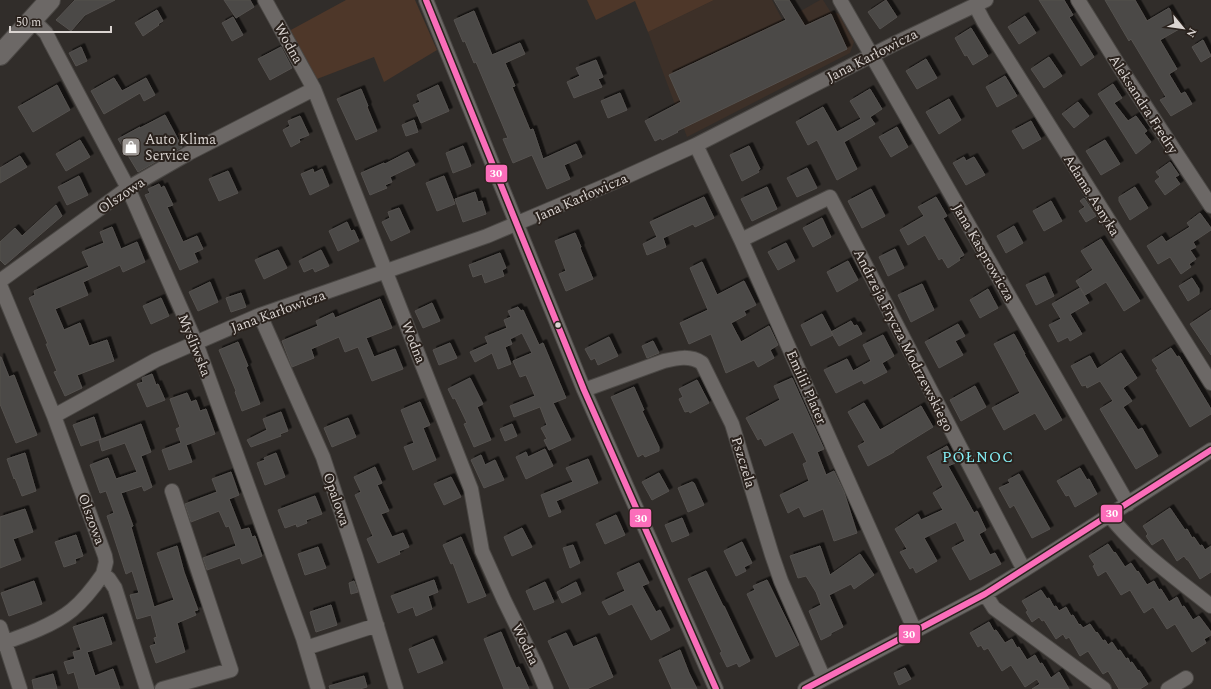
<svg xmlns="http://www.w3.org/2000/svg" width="1211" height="689" viewBox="0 0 1211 689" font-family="Spectral,serif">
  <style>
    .built { fill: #3d3028 }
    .green { fill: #4e3729 }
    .building { fill: #4b4846; stroke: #55524f; filter: url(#shadow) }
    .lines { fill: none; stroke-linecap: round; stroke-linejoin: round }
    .minor-casing { stroke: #4b4845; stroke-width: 16 }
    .secondary-casing { stroke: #4b4845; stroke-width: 22 }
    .minor { stroke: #6c6866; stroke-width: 14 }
    .secondary { stroke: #6c6866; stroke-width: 20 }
    .bus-1-casing { stroke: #2a221d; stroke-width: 9 }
    .bus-1 { stroke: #fb6dba; stroke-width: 6 }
    .bus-dot { fill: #dad4d1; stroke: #2a221d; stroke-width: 1.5 }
    .labels { text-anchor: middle; stroke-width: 4; stroke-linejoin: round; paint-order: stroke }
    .street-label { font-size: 14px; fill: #dad4d1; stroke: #2a221d }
    .poi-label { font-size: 14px; fill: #dad4d1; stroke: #2a221d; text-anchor: start }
    .neighbourhood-label { font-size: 15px; letter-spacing: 1px; fill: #84eff6; stroke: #2a221d }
    .line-badge { stroke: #2a221d; stroke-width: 1.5 }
    .badge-label { font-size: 11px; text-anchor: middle; font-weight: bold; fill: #fff }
  </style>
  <defs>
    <filter id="shadow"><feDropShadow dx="3.5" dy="-3.5" stdDeviation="0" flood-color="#0009"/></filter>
  </defs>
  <rect width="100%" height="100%" fill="#312d2a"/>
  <path class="built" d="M714 0H772L783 21 820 0H823L830 11 839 14 854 42 850 53 687 137 648 32Z"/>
  <path class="green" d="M346 0H415L437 50 384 82 374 57 317 79 289 31Z
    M587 0H714L648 32 635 1 596 20Z"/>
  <path class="building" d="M75 0H115L85 15 71 31 56 20Z
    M224 0H250L254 7 236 18Z
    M774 0H789L805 26 831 14 847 49 677 131 678 132 662 140 661 138 655 141 645 121 681 102 669 75 786 20Z
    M886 0 897 17 880 29 868 12Z
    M1039 0H1064L1073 15 1069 17 1094 57 1081 66Z
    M1105 0H1135L1147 21 1169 8 1181 28 1160 40 1177 69 1169 74 1181 94 1185 92 1192 104 1171 116 1160 100 1166 97 1131 39 1129 41Z
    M157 10 163 21 158 24 159 25 143 36 135 23Z
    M474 11 492 55 520 43 525 54 505 63 515 86 512 87 530 130 533 129 543 159 576 144 582 157 564 165 570 179 547 189 532 155 513 163 503 139 508 138 476 62 474 63 465 41 463 42 454 20Z
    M1025 16 1036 33 1019 44 1008 27Z
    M233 17 243 35 232 41 222 23Z
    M971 28 988 56 973 65 967 55 965 56 955 38Z
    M1203 40 1211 56 1201 62 1192 47Z
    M81 47 87 61 76 66 69 53Z
    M281 47 292 68 270 80 258 59Z
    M1049 57 1062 76 1044 88 1031 69Z
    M926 59 937 78 917 89 906 71Z
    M596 60 603 77 598 79 602 87 574 98 567 82 580 76 576 68Z
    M1005 76 1017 96 997 107 986 87Z
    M114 78 122 91 146 78 155 95 144 101 140 93 104 114 91 91Z
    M1113 84 1122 98 1114 103 1128 121 1136 116 1147 131 1144 133 1151 142 1136 154 1098 94Z
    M57 85 70 110 33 132 18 107Z
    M438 85 449 111 421 123 413 105 420 102 417 95Z
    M361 89 368 106 367 107 377 131 356 140 337 99Z
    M870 89 882 109 870 117 875 124 844 142 857 169 837 180 817 140 808 145 796 122 823 107 837 132 861 119 850 101Z
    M620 93 627 110 608 118 601 101Z
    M949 99 961 120 939 134 926 112Z
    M1078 102 1089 116 1074 128 1062 114Z
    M165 115 182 147 138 172 118 139 140 127V128Z
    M300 116 309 135 299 139 300 142 291 147 283 130 290 126 288 121Z
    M414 120 418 132 406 136 402 125Z
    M1031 121 1041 139 1023 149 1012 131Z
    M897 127 908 147 891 157 879 137Z
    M80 140 90 157 66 171 56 154Z
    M1105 140 1120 164 1101 175 1086 151Z
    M463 146 471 166 453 173 446 153Z
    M749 146 760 169 758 170 759 172 742 181 730 155Z
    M408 152 415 165 390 177 392 182 385 185 387 188 370 195 361 173 384 163 385 164Z
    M20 156 27 167 0 183V168Z
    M964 157 966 161 974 157 985 175 966 185 953 163Z
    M1170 162 1179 175 1175 177 1180 184 1165 195 1155 181 1160 177 1156 172Z
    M807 168 817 188 797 197 787 178Z
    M313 169 314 173 322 169 329 186 310 195 301 174Z
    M228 171 238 193 219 201 209 179Z
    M79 176 88 195 67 205 58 187Z
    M444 176 455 204 437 211 426 183Z
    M159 184 161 188 164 186 173 205 167 207 183 242 197 236 203 249 194 253 198 262 180 270 145 195 150 193 148 189Z
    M767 187 777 209 752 221 741 199Z
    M1135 187 1148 208 1130 220 1119 201V197Z
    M871 189 885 216 862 228 848 201Z
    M475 192 478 202 482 201 486 214 463 222 455 199Z
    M704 197 714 218 695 227 693 224 663 238 666 247 647 255 643 244 657 237 650 222Z
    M936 197 947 216 943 218 964 255 959 258 960 260 948 268 942 258 939 260 925 235 908 245 900 230 924 216 918 207Z
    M1084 198 1096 216 1086 222 1079 211 1085 207 1080 201Z
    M1051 201 1062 221 1044 231 1033 211Z
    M56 205 62 216 5 265 0 260V242L15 228 22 236Z
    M399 208 410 232 391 241 382 222 390 218 388 212Z
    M1200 213 1211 228V230L1193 242 1196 247 1190 250 1196 259 1189 264 1191 267 1181 274 1170 257 1158 264 1147 246 1162 236 1166 242 1190 227 1187 223Z
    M822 218 831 237 813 247 803 228Z
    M347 222 351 231 354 230 359 241 338 251 329 231Z
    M1014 226 1023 243 1006 253 997 236Z
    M112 227 121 249 137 242 145 262 123 272 120 265 83 282 88 295 55 309 64 330 80 323 89 346 107 340 114 361 77 375 82 388 65 396 54 372 57 371 46 344H48L29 298 35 295 34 291 89 267 82 252 104 243 100 232Z
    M575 233 581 247 580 248 593 279 566 291 559 274 566 271 555 241Z
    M1101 239 1140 301 1124 311 1106 282 1085 295 1076 281 1093 270 1081 251Z
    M786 243 795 261 778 270 768 252Z
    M895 249 904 268 888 276 879 257Z
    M278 250 287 268 264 279 255 260Z
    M321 250 329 266 315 272 313 268 304 272 299 261Z
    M500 253 506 268 502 270 504 276 485 283 482 274 473 277 469 265Z
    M848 261 858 280 837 292 827 272Z
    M702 262 717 295 744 281 756 305 744 311 746 315 731 323 741 342 769 326 778 345 770 350 774 358 758 367 754 360 726 373 711 334 689 344 680 323 708 310 690 268Z
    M1045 276 1054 296 1036 305 1026 285Z
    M1192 278 1199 289V294L1188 301 1179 286Z
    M210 282 218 302 198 311 189 292Z
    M922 284 934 310 911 322 898 295Z
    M1080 288 1089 303 1070 314 1082 334 1070 341 1068 337 1058 342 1049 325 1061 319 1052 304Z
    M988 289 998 308 980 318 970 300Z
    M241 293 246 307 231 312 226 298Z
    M161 298 169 316 151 324 143 306Z
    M380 299 392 328 366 338 374 357 395 349 403 369 372 381 358 347 345 352 339 337 311 349 314 358 292 367 282 341 318 326 316 321 333 313 335 318Z
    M432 303 440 321 423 328 415 311Z
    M518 307 521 311 523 310 539 345 543 343 566 398 553 403 571 440 549 450 544 440 547 439 541 428 547 425 540 407 514 417 510 406 535 396 526 375 520 377 513 361 532 353 522 333 510 339 512 344 505 347 511 364 498 369 492 353 475 362 470 352 488 344 485 337 507 328 504 320 511 317 508 311Z
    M1211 310V355L1190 324Z
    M822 314 833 335 811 346 801 325Z
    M851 321 854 326 857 325 862 334 839 346 831 332Z
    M958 324 965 336 955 341 963 355 939 368 925 342Z
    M1014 334 1025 354H1024L1062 420 1045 430 1035 413 1004 430 992 408 1020 393 994 344Z
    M883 335 894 356 882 363 887 372 864 384 862 380 836 393 824 370 847 359 853 371 871 361 863 345Z
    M609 337 618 356 598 365 595 358 591 360 585 349Z
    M653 341 659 353 647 358 642 346Z
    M238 342 248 366 246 367 260 404 242 411 235 392 236 391 219 350Z
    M450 343 457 358 439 365 433 350Z
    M1171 348 1177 357 1179 356 1211 409V414L1190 427 1156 370 1158 369 1152 360Z
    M1121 353 1137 378 1123 388 1132 401 1123 407 1138 430 1142 428 1158 456 1136 469 1100 409 1113 401 1100 381 1087 388 1086 385 1082 386 1071 366 1090 356 1097 369Z
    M0 357H1L9 377 14 375 37 435 16 443 0 404Z
    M152 374 156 385 158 384 165 400 147 407 137 384 143 382 142 378Z
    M470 378 483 404 477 407 491 440 474 447 464 424 467 423 455 398 453 399 448 389Z
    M792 378 824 449 817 452 826 475 834 471 844 492 857 533 834 541 823 509 804 517 799 507 788 513 780 495 809 481 803 464 807 462 793 432 765 446 761 438 758 440 746 418 780 400 774 386Z
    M697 380 709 403 690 413 689 411 685 412 679 399 683 397 679 389Z
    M975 386 986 407 961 421 950 400Z
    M634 387 644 410 642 411 659 447V451L645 457 643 454 638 457 611 397Z
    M187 393 191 402 196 400 200 411 206 409 215 434 186 445 192 462 169 470 162 450 181 443 176 429 180 427 170 399Z
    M420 402 430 425 423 428 436 460 413 470 404 447 414 443 401 410Z
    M864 403 880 430 921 406 933 427 894 451V452L868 466 858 446 865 442 848 412Z
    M281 412 288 431 280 434 281 436 251 447 247 440 267 430 263 419Z
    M94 417 101 439 81 446 73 425Z
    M348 418 356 437 332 447 324 428Z
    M141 424 151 452 141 456 152 487 144 491 142 486 121 493 133 526 131 527 154 607 174 600 157 553 177 546 184 572 198 610 194 611 196 615 177 623 185 652 156 663 150 646 156 644 154 638 157 637 151 615 137 619 130 595 139 593 132 571 126 574 107 516 114 513 106 491 100 493 90 465 108 458 116 479 137 472 125 443 102 451 99 440Z
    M512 424 517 436 505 441 500 429Z
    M947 446 955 463 948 466 974 513 977 511 986 530 979 534 990 555 995 553 1001 564 970 580 952 548 965 541 956 522 924 538 937 561 916 573 913 567 910 569 900 552 907 549 895 529 918 514 921 520 943 510 933 493 943 487 927 457Z
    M545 449 553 466 526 479 516 457 526 452 528 457Z
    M25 453 36 491 22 496 15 478 14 479 7 459Z
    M276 453 285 477 265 485 257 463 265 460 264 458Z
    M481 455 485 465 495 460 504 480 484 488 471 460Z
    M588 459 598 483 556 501 561 512 549 517 541 495 573 482 566 468Z
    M375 467 382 483 377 485 389 511 381 514 392 537 403 533 409 547 399 551 400 554 378 563 367 539 373 536 355 495 361 492 354 477Z
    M1080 468 1087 480 1089 479 1097 494 1075 507 1069 495 1066 496 1057 481Z
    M231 472 239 495 229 499 241 530 249 528 252 537 255 536 262 556 242 564 240 558 207 570 203 558 236 546 229 526 226 527 219 511 191 522 185 504 217 492 212 479Z
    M659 473 669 491 652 500 642 482Z
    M1019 474 1050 529 1032 538 1014 505 1010 508 999 488 1010 483 1008 480Z
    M451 477 461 497 444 505 434 484Z
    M692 482 694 483 704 505 688 512 678 488Z
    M315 496 322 514 306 520 307 523 297 527 296 524 285 528 278 510Z
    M1170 508 1185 530 1187 529 1192 538 1194 537 1200 546 1202 545 1205 550 1211 546V572L1200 579 1188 560H1187L1184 556 1177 561 1163 538 1152 545 1146 536 1148 534 1143 526Z
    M25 509 33 532 13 539 21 560 0 568V517Z
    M616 515 625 535 605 544 596 524Z
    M682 518 689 535 672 542 665 525Z
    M522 528 532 547 512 556 504 537Z
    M76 535 83 556 75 559 76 563 64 567 55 542Z
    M461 537 486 596 468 603 453 563 451 564 443 545Z
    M742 542 752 563 744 567 746 571 736 576 724 551Z
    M1108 544 1114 553 1115 552 1125 567 1131 563 1137 572 1138 571 1147 585 1154 581 1159 590 1161 589 1169 602 1177 597 1182 607 1184 606 1193 620 1199 616 1211 632V635L1204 639 1206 643 1192 652 1175 624 1167 629 1153 607 1144 613 1130 590 1121 595 1106 571 1098 576 1093 566 1095 565 1089 556Z
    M573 545 580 563 570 568 563 548Z
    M820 546 830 575 860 554 874 575 854 589 851 584 829 595 843 627 831 633V635L821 640 809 611 821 605 816 592 806 576 798 578 790 556Z
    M318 547 326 568 305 575 298 554Z
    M639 563 649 583 642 586 656 612 660 610 670 630 651 640 632 604 609 615 602 602 625 591 617 573Z
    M706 571 723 606H724L750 661 739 667 737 663 727 667 720 653 722 652 688 579Z
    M434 580 438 592 428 596 432 609 416 616 413 607 398 613 391 596Z
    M767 580 799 645 776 657 747 594 755 590 753 586Z
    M34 581 42 604 9 616 1 593Z
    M354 581 358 592 351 594 349 583Z
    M545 582 554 602 534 610 526 591Z
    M576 582 581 594 562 603 557 592Z
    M1041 590 1047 599 1049 598 1054 607 1056 606 1059 611 1066 607 1071 616 1073 615 1079 625 1080 624 1083 628 1090 624 1096 633 1097 632 1103 641 1105 640 1108 645 1112 642 1118 651 1120 650 1126 659 1128 658 1130 663 1132 662 1138 671 1139 670 1148 684 1140 689H1119L1108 671 1103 674 1088 651 1080 656 1069 637 1066 639 1063 634 1056 639 1044 620 1042 621 1039 617 1032 622 1026 612 1028 611 1022 601Z
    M331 605 337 625 316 632 310 612Z
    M103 617 112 644 87 652 95 676 113 669 120 689H79L74 672 68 674 64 662 75 659 73 652 81 650 73 627Z
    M989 622 994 631 996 630 1005 643 1012 639 1017 648 1019 647 1027 660 1035 655 1040 664 1042 663 1051 678 1059 672 1069 689H1032L1040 684 1037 679 1025 687 1011 665 1002 671 988 648 984 650 981 645 978 647 970 633Z
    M501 632 516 668 519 667 529 689H504L484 639Z
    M566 633 573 647 596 637 613 677 587 689H570L548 641Z
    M433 639 443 663 418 673 409 649Z
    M680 650 689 673 697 689H672L659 660Z
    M905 668 911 679 899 685 894 673Z
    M53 674 57 689H34L32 680Z
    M364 676 367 687 360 689H330L329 686Z"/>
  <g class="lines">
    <g class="minor-casing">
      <path id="minor" d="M265 0 314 89 471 489 482 551 504 600 536 665 546 689
        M426 0 584 390 716 689
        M840 0 1128 504
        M1078 0 1121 69 1211 206
        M975 5 984 22 1211 383
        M33 20 46 33 51 43 128 188 196 343 303 638 318 689
        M696 145 741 240 915 631
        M741 240 830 197 1024 570
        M0 281 128 188 189 153 314 89
        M0 285 54 416 105 556 106 562 103 574 109 579 115 588 147 689
        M260 315 323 457 356 557 396 689
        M584 390 664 361C677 358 690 355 702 363L732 424 772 555 781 581 824 679
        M54 416 156 360 260 315 487 236 612 183 696 145 898 42 986 0
        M1109 515C1137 551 1176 578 1211 606
        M985 594 994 608 1104 689
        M0 627 20 689
        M0 644C23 636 54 625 72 610 84 600 94 587 103 574
        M306 648 377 625
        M162 689 231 670 172 491
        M805 689 985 594 1024 570 1211 450
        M1168 689 1186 678"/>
    </g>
    <g class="secondary-casing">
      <path id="secondary" d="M0 55 50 0"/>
    </g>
    <use href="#minor" class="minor"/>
    <use href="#secondary" class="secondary"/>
    <g class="bus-1-casing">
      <path id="bus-1" d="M426 0 584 390 716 689
        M805 689 985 594 1211 450"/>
    </g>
    <use href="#bus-1" class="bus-1"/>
  </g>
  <defs>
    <g id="shop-square" transform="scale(1)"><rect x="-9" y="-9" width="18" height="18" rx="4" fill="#9f9a97" stroke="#2a221d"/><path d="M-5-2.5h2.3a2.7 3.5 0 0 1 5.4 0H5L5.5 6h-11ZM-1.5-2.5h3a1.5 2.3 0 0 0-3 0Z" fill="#fff"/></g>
  </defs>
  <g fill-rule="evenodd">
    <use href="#shop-square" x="131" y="147"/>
  </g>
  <circle class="bus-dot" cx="558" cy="325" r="3.5"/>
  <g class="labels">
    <g class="street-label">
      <text transform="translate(289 43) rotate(61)" y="5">Wodna</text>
      <text transform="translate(872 55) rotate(-27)" y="5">Jana Karłowicza</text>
      <text transform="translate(1144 104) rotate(57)" y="5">Aleksandra Fredry</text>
      <text transform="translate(121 195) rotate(-34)" y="5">Olszowa</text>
      <text transform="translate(1092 195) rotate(58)" y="5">Adama Asnyka</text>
      <text transform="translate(581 197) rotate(-24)" y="5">Jana Karłowicza</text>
      <text transform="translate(984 252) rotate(60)" y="5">Jana Kasprowicza</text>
      <text transform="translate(278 311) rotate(-20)" y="5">Jana Karłowicza</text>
      <text transform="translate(904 340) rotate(63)" y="5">Andrzeja Frycza Modrzewskiego</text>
      <text transform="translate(414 342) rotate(69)" y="5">Wodna</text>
      <text transform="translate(195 345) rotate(68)" y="5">Myśliwska</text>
      <text transform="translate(807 387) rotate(66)" y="5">Emilii Plater</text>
      <text transform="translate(744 462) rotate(73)" y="5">Pszczela</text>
      <text transform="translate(337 499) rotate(71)" y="5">Opalowa</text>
      <text transform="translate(92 519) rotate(70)" y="5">Olszowa</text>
      <text transform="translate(526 644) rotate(64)" y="5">Wodna</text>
    </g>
    <g class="poi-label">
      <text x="145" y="144">Auto Klima<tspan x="145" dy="16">Service</tspan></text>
    </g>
    <g class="neighbourhood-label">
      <text x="978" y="462">PÓŁNOC</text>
    </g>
  </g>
  <g class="line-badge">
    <rect x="485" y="164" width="23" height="19" rx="4" fill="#fb6dba"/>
    <rect x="1100" y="504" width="23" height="19" rx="4" fill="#fb6dba"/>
    <rect x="629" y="508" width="23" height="20" rx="4" fill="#fb6dba"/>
    <rect x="898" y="624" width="23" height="20" rx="4" fill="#fb6dba"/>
  </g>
  <g class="badge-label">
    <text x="496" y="177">30</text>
    <text x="1112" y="517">30</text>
    <text x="641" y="522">30</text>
    <text x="909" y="638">30</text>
  </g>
  <g transform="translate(1183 28) rotate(119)" stroke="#2a221d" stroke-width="3" paint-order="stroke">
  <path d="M0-3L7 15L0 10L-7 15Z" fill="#dad4d1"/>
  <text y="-6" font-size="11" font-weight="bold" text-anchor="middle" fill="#dad4d1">N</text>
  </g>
  <path d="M10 26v6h101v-6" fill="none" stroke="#dad4d1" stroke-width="2"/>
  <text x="16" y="26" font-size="12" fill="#dad4d1" stroke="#2a221d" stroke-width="3" paint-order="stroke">50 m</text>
</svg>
